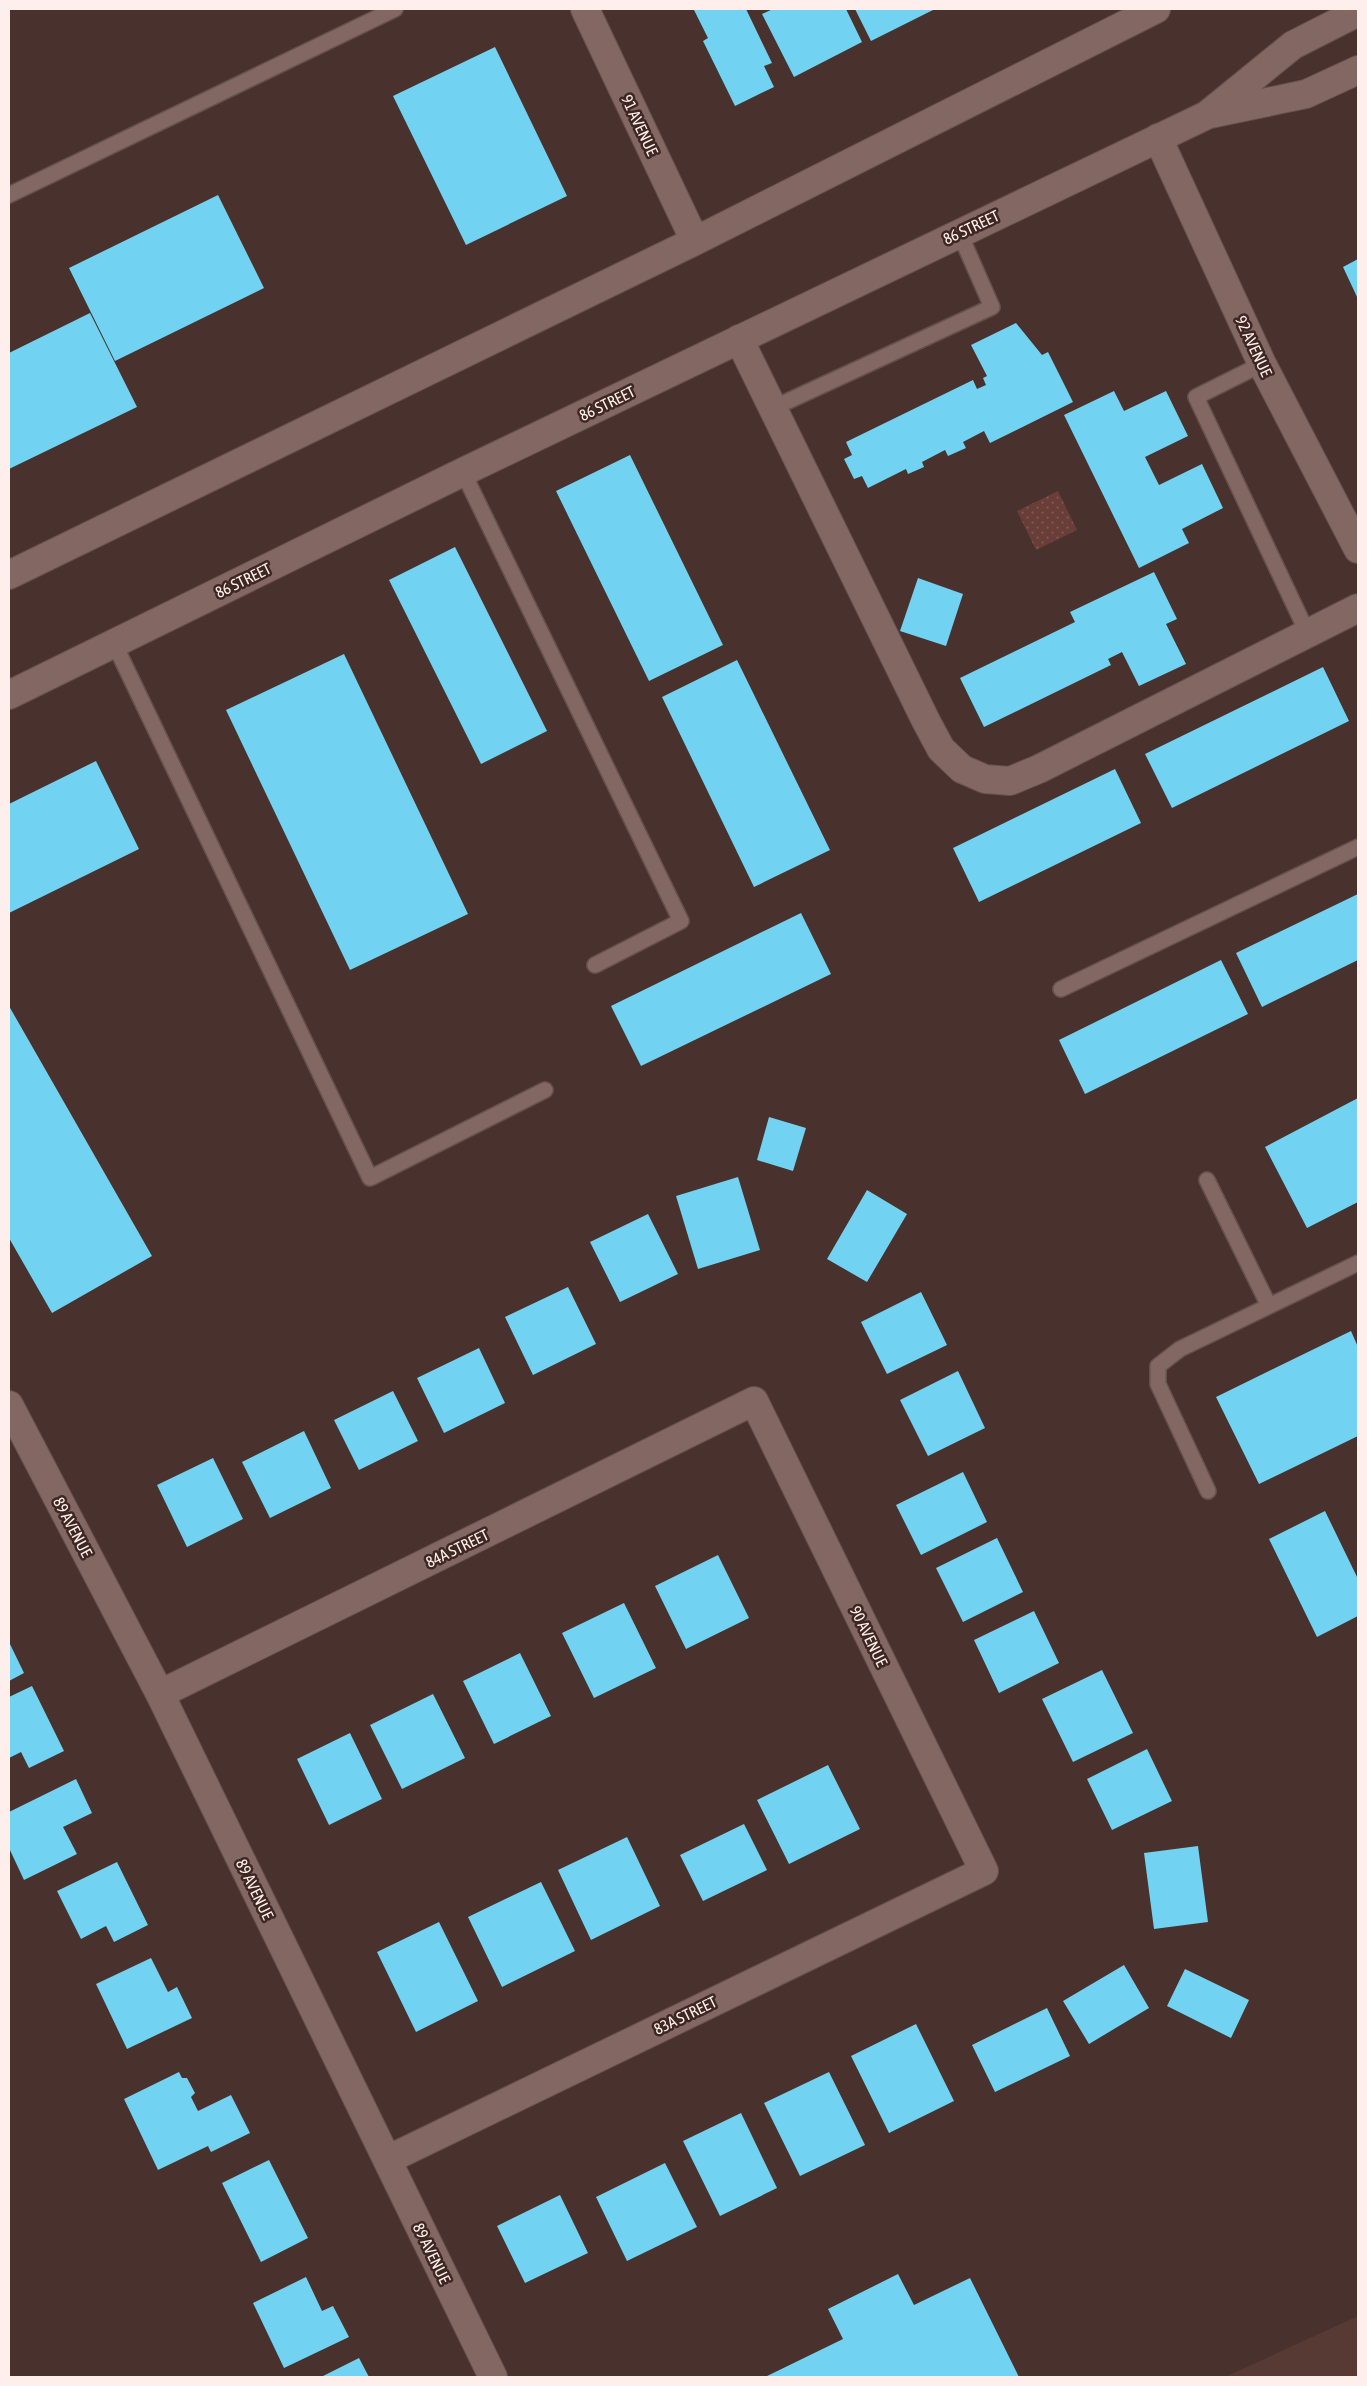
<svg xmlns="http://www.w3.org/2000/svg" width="1367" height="2386" viewBox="0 0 1367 2386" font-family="'Asap Condensed',sans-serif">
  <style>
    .built { fill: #583a35 }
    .grass { fill: url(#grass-dots) }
    .building { fill: #71d3f1 }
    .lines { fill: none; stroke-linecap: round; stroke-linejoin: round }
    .service-casing { stroke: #64504d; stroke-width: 18 }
    .minor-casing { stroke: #64504d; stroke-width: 30 }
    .secondary-casing { stroke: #64504d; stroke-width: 30 }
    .service { stroke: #826762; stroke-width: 15 }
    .minor { stroke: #826762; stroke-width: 28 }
    .secondary { stroke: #826762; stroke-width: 28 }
    .labels { text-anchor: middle; stroke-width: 5; stroke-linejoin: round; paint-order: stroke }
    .street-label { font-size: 16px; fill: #ffefec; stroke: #3e2723 }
  </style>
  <defs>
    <pattern id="grass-dots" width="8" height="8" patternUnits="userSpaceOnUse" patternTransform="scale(1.25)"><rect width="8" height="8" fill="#693e38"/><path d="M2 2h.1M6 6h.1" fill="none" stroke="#805a55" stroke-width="1.8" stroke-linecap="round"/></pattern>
  </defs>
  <rect width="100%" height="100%" fill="#49312d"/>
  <path class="built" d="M1358 2316V2377H1225Z"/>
  <path class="grass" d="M1058 491 1077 530 1036 550 1017 511Z"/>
  <path class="building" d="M696 9H746L772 63 764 66 774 87 735 106 703 41 708 38 694 10Z
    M773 9H846L862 42 794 77 762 14Z
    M855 9H935L871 41Z
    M495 47 567 196 466 245 393 96Z
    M218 195 264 288 115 361 69 268Z
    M1358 259V299L1343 267Z
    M90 313 137 407 9 469V353Z
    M1016 323 1042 355 1048 352 1073 402 990 443 984 431 963 442 966 448 948 456 945 450 922 462 924 467 908 474 906 469 868 488 862 476 854 479 844 459 852 455 846 442 973 380 977 389 986 385 983 378 987 376 971 345Z
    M1114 391 1124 411 1166 391 1188 436 1145 457 1159 485 1202 464 1223 508 1182 529 1189 543 1139 568 1064 415Z
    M630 455 723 645 649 681 556 491Z
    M455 547 547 731 481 764 389 580Z
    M1154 572 1177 619 1166 624 1186 664 1139 686 1122 652 1108 659 1111 665 984 727 960 678 1075 622 1070 612Z
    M918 578 963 594 946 646 900 631Z
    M344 654 468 914 350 970 226 710Z
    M737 660 830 850 754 887 662 697Z
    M1323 667 1349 721 1172 808 1145 754Z
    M96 761 139 849 9 913V804Z
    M1115 769 1141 823 979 902 953 848Z
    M1358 894V960L1262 1007 1236 953Z
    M801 913 831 974 641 1066 611 1006Z
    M1221 960 1248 1014 1085 1094 1059 1040Z
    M9 1006 152 1256 52 1313 9 1238Z
    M1358 1098V1202L1307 1228 1265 1147Z
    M769 1117 806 1128 793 1171 757 1160Z
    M738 1177 760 1250 698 1269 676 1196Z
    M867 1190 907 1214 867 1282 827 1259Z
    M648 1214 678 1274 620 1302 590 1242Z
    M568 1287 596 1344 533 1375 505 1317Z
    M921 1292 947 1345 887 1374 861 1322Z
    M1351 1331 1358 1347V1436L1259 1484 1216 1397Z
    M479 1348 505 1403 444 1433 417 1378Z
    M958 1371 985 1428 928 1456 900 1400Z
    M393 1391 418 1441 359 1470 334 1420Z
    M304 1431 331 1488 270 1518 242 1462Z
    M213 1458 243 1519 187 1547 157 1485Z
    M963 1472 987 1522 921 1555 896 1505Z
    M1325 1511 1358 1579V1616L1317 1637 1269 1539Z
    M997 1538 1023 1592 963 1622 936 1568Z
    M718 1555 749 1618 686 1649 655 1586Z
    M624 1603 656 1668 594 1698 562 1633Z
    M1034 1611 1059 1663 999 1693 974 1640Z
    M9 1642 24 1673 9 1681Z
    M520 1653 551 1716 494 1744 463 1681Z
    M1102 1670 1133 1733 1073 1762 1042 1699Z
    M32 1686 64 1751 29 1768 21 1752 9 1758V1697Z
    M433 1694 465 1758 402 1789 370 1725Z
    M350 1733 382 1799 329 1825 297 1759Z
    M1147 1749 1172 1801 1112 1830 1087 1779Z
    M828 1765 860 1829 789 1864 757 1800Z
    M76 1779 92 1813 63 1827 77 1854 24 1880 9 1848V1812Z
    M744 1824 767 1870 703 1901 680 1855Z
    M627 1837 660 1906 591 1940 558 1870Z
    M1198 1846 1208 1922 1154 1929 1144 1853Z
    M117 1862 148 1925 114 1942 106 1926 81 1939 57 1891Z
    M541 1882 575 1951 502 1987 468 1917Z
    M439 1922 478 2001 416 2032 377 1952Z
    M151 1958 168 1992 177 1987 192 2018 127 2049 96 1984Z
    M1124 1965 1149 2008 1089 2044 1063 2001Z
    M1185 1969 1249 2000 1231 2038 1167 2006Z
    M1047 2008 1070 2056 995 2092 972 2045Z
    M916 2024 954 2101 889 2133 851 2056Z
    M179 2072 182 2078H187L195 2093 191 2097 198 2111 231 2095 250 2133 211 2152 208 2146 158 2170 124 2099Z
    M829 2072 865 2145 800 2176 764 2103Z
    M741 2113 777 2188 720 2216 683 2141Z
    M269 2160 308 2238 261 2262 222 2183Z
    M665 2163 697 2227 627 2261 596 2197Z
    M560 2195 588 2253 525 2283 497 2226Z
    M898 2274 914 2305 970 2278 1019 2377H765L843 2339 828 2309Z
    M306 2277 322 2311 333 2306 349 2337 284 2368 253 2303Z
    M359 2358 369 2377H321Z"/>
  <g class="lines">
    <g class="service-casing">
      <path id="service" d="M9 195 395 9
        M1262 364 1196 397 1307 632
        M773 408 992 307 959 232
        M463 472 681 921 595 965
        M114 643 370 1178 545 1090
        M1061 989 1358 847
        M1207 1180 1269 1306
        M1208 1491 1158 1384V1366L1180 1349 1358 1263"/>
    </g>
    <g class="minor-casing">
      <path id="minor" d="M585 9 695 241
        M1158 138 1262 364 1358 549
        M739 339 926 721 941 749 962 769 985 779 1010 781 1039 769 1358 608
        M9 575 695 241 1156 9
        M9 1405 160 1694 493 2377
        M160 1694 754 1401 984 1871 387 2160"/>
    </g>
    <g class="secondary-casing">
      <path id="secondary" d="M1210 114 1306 94 1358 70
        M9 695 463 472 1207 115 1293 45 1358 12"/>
    </g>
    <use href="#service" class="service"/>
    <use href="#minor" class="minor"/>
    <use href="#secondary" class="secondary"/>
  </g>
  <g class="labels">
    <g class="street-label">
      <text transform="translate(640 125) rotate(65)" y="6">91 AVENUE</text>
      <text transform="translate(971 227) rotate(-25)" y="6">86 STREET</text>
      <text transform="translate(1254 346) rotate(65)" y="6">92 AVENUE</text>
      <text transform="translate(607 403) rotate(-26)" y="6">86 STREET</text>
      <text transform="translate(243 580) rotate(-26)" y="6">86 STREET</text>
      <text transform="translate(73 1527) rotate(62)" y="6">89 AVENUE</text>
      <text transform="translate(457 1548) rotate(-26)" y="6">84A STREET</text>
      <text transform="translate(869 1636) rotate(64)" y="6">90 AVENUE</text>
      <text transform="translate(255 1889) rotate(64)" y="6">89 AVENUE</text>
      <text transform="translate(685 2015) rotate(-26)" y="6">83A STREET</text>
      <text transform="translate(432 2253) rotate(64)" y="6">89 AVENUE</text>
    </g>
  </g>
  <rect width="1367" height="2386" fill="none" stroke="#ffefec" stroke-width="20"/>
</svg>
